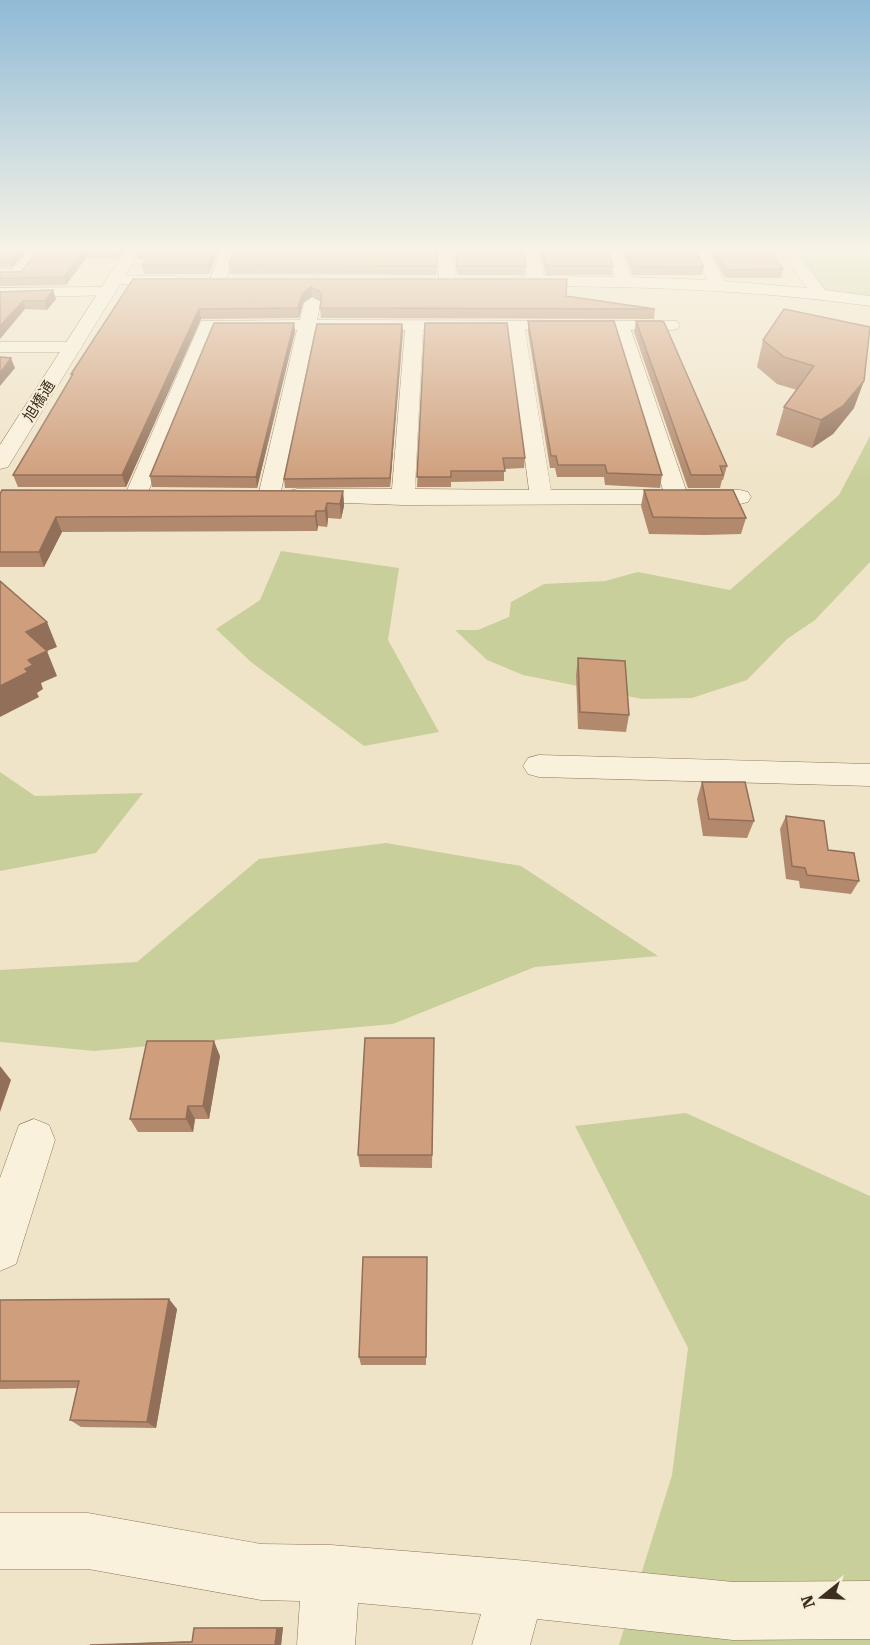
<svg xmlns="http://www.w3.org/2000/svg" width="870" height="1645" viewBox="0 0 870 1645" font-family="'Roboto Serif','Noto Sans JP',serif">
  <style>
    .green { fill: #c9cf9b }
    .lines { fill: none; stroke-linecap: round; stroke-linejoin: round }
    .minor-casing { stroke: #8d765c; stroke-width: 1 }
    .tertiary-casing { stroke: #8d765c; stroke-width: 1 }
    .minor { fill: #faf1dc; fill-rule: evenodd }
    .tertiary { fill: #faf1dc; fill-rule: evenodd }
    .wall { fill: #b2896c }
    .shaded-wall { fill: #916f58 }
    .building { fill: #cf9f7d; stroke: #916f58; stroke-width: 1.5 }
    .labels { text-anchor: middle; stroke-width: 4.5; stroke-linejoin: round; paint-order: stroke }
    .far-street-label { font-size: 15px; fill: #3d2e20; stroke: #f7eed8 }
  </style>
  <rect width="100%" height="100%" fill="#f0e4c8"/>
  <path class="green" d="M796 250H866L870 255V297L835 293 823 289Z
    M870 436V562L815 620 787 639 747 680 692 698 642 699 523 675 487 660 455 630H478L509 617 511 602 544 584 605 581 638 572 730 590 839 495Z
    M281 551 399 568 388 640 439 732 364 746 251 662 216 629 260 600Z
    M0 772 35 796 143 793 96 853 0 871Z
    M386 843 521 866 658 956 535 967 393 1024 94 1051 0 1042V970L137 962 259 859Z
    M686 1113 870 1196V1645H619L672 1475 688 1348 575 1126Z"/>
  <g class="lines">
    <g class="minor-casing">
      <path id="minor" d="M31 248H46L23 278 0 279V269L13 270Z
        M221 248H236L226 280 218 285 210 280Z
        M438 248H453L455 281 453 284 447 286 439 281Z
        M523 248H538L544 276 615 277 606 248H621L631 277 707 280 690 248H705L724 281 807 288 778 248H793L825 290 870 296V306C754 290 638 286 521 286L513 281 515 278 528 276Z
        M115 276H176L184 281 176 286 109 284 107 281Z
        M317 276 325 281 317 320 677 321 680 325 677 329 671 330H631L686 490H740L748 492 751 497 748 502 740 504 403 505 289 501 286 496 289 491 297 489H392L405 330H315L280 496 277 501 269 503 261 501 258 496 297 330H214L146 497 143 502 135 504 127 502 124 497 201 321 300 320 309 281ZM423 330H508L529 490 415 489ZM525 330H614L663 490H551Z
        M107 287 115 292 113 295 0 298V288Z
        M0 342H73L79 343 82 347 79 351 73 352H0Z
        M539 755 870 764V786L539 777 528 774 523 766 528 758Z
        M34 1119 49 1125 55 1140 16 1264 0 1271V1178L19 1125Z
        M0 1513H88L261 1544 331 1545 517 1560 733 1582 870 1581V1639L733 1640 537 1619 530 1645H472L481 1614 358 1603 355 1645H297L300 1601 261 1600 88 1569H0Z"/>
    </g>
    <g class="tertiary-casing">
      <path id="tertiary" d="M127 248H142L11 462 8 467 0 469V445Z"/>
    </g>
    <use href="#minor" class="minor"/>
    <use href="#tertiary" class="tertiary"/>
  </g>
  <path class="wall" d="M0 248H29L12 268 0 267Z
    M40 248H125L118 259 86 258 66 285 0 286V278L21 272Z
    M137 248H219L209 274H144L142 265 147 260 138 259 136 251Z
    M436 248 437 275 230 274 229 265Z
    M455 248H523L526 266 525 275H457Z
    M539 248H608L613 266 612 275H546Z
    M622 248H694L704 267 702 275H633Z
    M707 248H767L783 269 781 278H725Z
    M133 279 566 296 655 309 654 319 321 318 320 308 321 302 312 297 303 303 299 318 201 319 126 487H18L13 475 72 376 71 374Z
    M53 290 56 299 47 310 25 309 0 292Z
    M784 309 854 408 833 434 812 448 776 435 784 407 797 390 777 384 757 367 763 340Z
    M528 321 662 475 660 488 605 485 604 477H557L555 468H550L528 332Z
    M636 321 727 466 723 480H722L720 488H688L634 332Z
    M294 323 295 332 257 488 152 487 150 476Z
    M425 323 525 458 524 468 504 469V481L451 482V487H417Z
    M402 324 403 332 390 487 285 488 284 479Z
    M644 490 746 518 741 534 705 535 649 534 641 506Z
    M343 491 344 506 341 519 328 518 327 527 318 526 317 531 62 532 44 567H0V494Z
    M578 658 629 715 626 732 578 729 576 675Z
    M702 782 754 821 747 838 703 836 697 799Z
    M786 816 828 850 859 881 851 894 800 888 799 881 786 879 780 829Z
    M434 1038 432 1168 360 1167 358 1155Z
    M220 1056 209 1119H195L193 1132H138L130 1119Z
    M427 1257 426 1365H361L359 1357Z
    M0 1300 177 1309 156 1428 81 1427 70 1420 77 1388 0 1389Z
    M283 1627 281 1645H86L192 1641 194 1628Z"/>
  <path class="shaded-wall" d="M19 248H29L12 268 9 259Z
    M117 248H125L118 259 116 250Z
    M215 248H219L209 274 208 265Z
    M84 250 86 258 66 285 64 277Z
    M311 287 312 297 303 303 299 318 298 308 302 294Z
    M53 290 56 299 47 310 45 301Z
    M23 301 25 309 0 339V326Z
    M199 309 201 319 126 487 122 475Z
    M294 323 295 332 257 488 256 477Z
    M402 324 403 332 390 487V478Z
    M11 358 15 368 0 386V373Z
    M864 381 854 408 833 434 812 448 821 420Z
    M343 491 344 506 341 519 340 504Z
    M327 503 328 518 327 527 325 511Z
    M316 511 318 526 317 531 315 516Z
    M56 517 62 532 44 567 39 552Z
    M47 622 57 647 47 651 57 676 41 683 43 689 37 693 39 697 0 717V686L25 669 28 660 26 632Z
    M214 1041 220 1056 209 1119 203 1106Z
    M0 1066 11 1080 0 1112Z
    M188 1106 195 1119 193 1132 186 1119Z
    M169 1299 177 1309 156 1428 147 1422Z
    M283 1627 281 1645H275L277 1628Z"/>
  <path class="building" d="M0 248H19L9 259H0Z
    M40 248H117L116 250H84L64 277 0 278V272H21Z
    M137 248H215L208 265H142L152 252 136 251Z
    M234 248H436L437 266 229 265Z
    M456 248H523L526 266H457Z
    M542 248H608L613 266H547Z
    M626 248H694L704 267 634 266Z
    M713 248H767L783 269 727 270Z
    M133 279H567L566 296 655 309 320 308 322 293 311 287 302 294 298 308 199 309 122 475H13L73 374H71Z
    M53 290 45 301H23L0 326V292Z
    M784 309 870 327 864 381 843 406 821 420 784 407 814 366 784 357 763 340Z
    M528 321H614L662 475 607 473 605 465H558L556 456H551Z
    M636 321H661L664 322 727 466H720L723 475H691Z
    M214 323H294L256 477 150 476Z
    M425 323H507L525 458H503L505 471H451V477H417Z
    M317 324H402L390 478 284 479Z
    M0 357 11 358 0 373Z
    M2 490 343 491 340 504 327 503 325 511H316L315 516 56 517 39 552H0V494Z
    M644 490H733L746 518H709L653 517Z
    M0 581 47 622 26 632 47 651 28 660 33 665 25 669 28 672 0 686Z
    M578 658 625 661 629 715 580 712Z
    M702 782H745L754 821 709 819Z
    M786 816 824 821 828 850 854 853 859 881 807 875 805 868 792 866Z
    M365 1038H434L432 1155H358Z
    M147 1041H214L203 1106H188L186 1119H130Z
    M363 1257H427L426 1357H359Z
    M169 1299 147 1422 70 1420 79 1381H0V1300Z
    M194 1628H277L275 1645H90L192 1642Z"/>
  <linearGradient id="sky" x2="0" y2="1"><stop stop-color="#8fbad6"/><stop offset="0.52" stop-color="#f8f3e6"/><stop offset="1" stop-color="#f8f3e6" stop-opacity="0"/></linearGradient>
  <rect width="870" height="479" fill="url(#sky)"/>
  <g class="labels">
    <g class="far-street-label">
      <text transform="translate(39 401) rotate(-58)" y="5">旭橋通</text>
    </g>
  </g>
  <g transform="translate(822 1597) rotate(252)" stroke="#f7eed8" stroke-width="4.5" paint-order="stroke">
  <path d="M0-4.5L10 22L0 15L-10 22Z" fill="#3d2e20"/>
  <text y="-9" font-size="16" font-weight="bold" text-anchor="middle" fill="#3d2e20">N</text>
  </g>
</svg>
